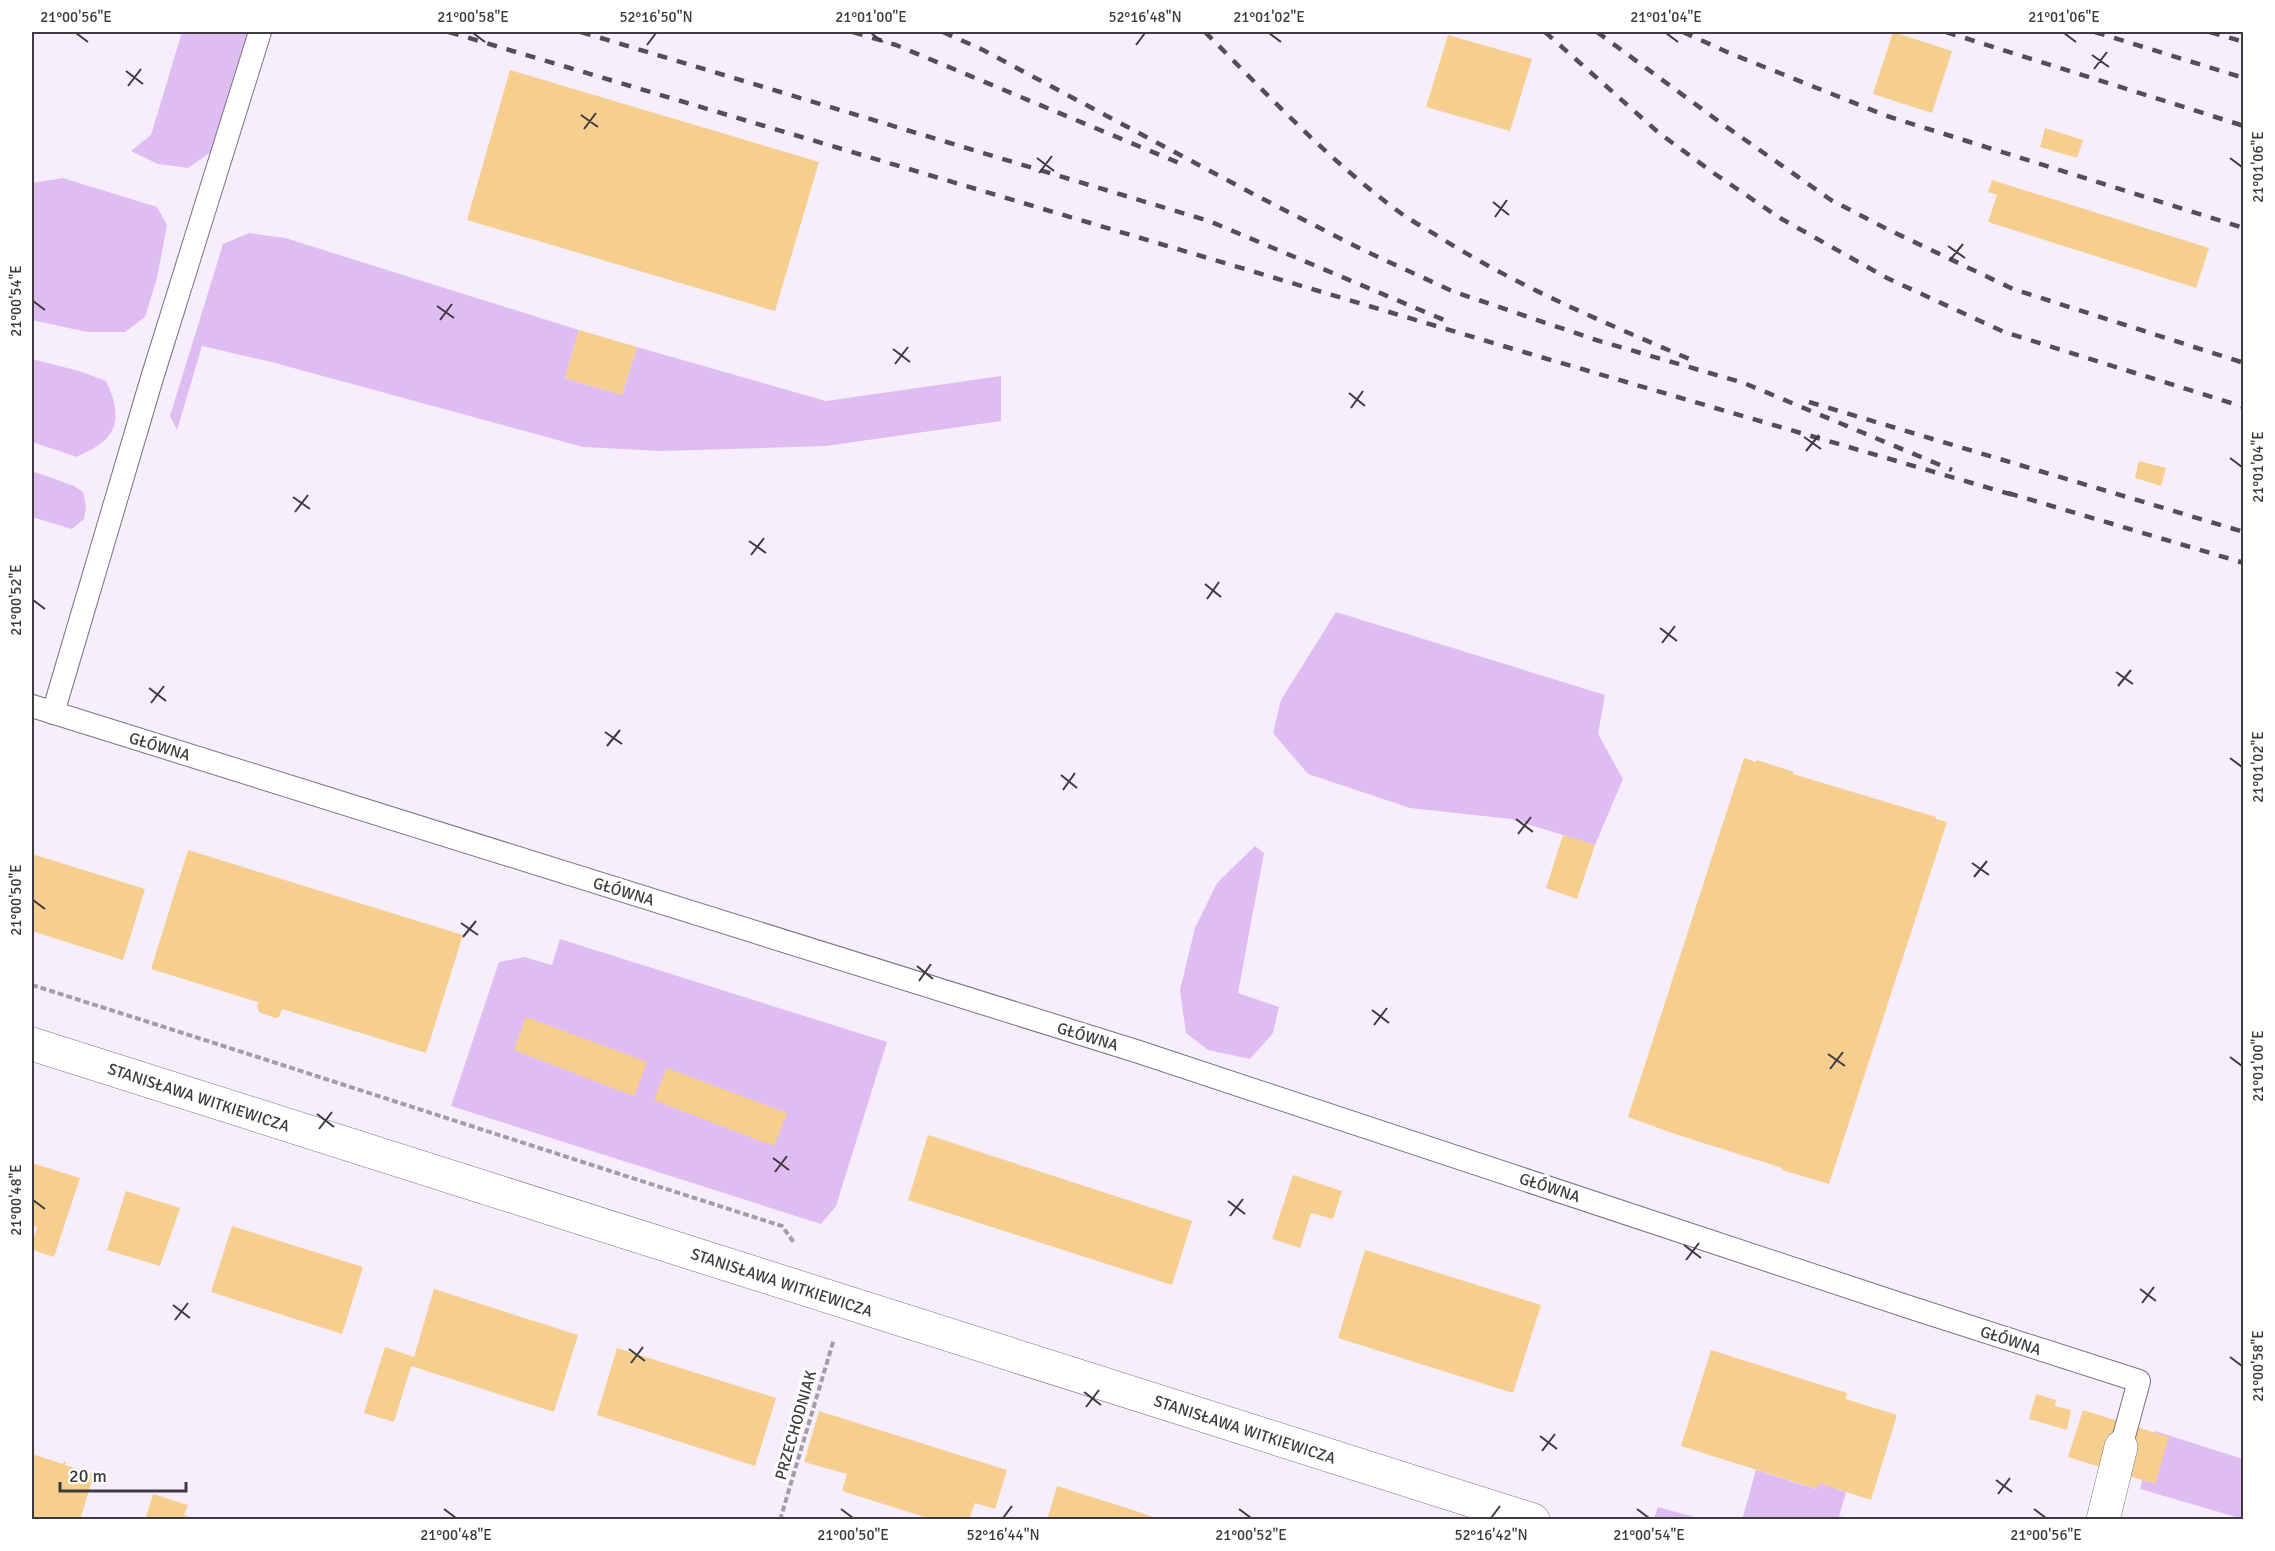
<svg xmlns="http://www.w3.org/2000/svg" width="2275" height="1551" viewBox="0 0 2275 1551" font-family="Signika,sans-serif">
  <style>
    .green { fill: #dfbdf2 }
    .building { fill: #f6cf8f }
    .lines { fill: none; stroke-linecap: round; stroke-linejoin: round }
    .lane-casing { stroke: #7a727f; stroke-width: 24 }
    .street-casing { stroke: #7a727f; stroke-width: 34 }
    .path { stroke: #a49da8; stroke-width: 4; stroke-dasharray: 6 3; stroke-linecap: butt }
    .lane { stroke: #fff; stroke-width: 22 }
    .street { stroke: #fff; stroke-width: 33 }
    .rail { stroke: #534f56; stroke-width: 4.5; stroke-dasharray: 10 10; stroke-linecap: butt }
    .ticks { fill: none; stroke: #3e3a40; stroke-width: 2 }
    .labels { text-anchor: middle; stroke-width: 6; stroke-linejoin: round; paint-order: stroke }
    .street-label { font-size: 16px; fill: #3e3a40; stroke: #fff }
    .neatline { fill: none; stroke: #3e3a40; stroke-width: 2 }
    .ticks-label { font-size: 15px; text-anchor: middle; fill: #3e3a40 }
  </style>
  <rect width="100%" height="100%" fill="#f7eefd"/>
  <path class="green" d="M182 32H248L211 152 188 168 158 164 131 151 151 135Z
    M63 178 157 207 167 225 157 278 145 317 125 332H87L32 320V183Z
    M249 233 285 238 579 330 565 378 622 395 637 347 826 401 1001 376V421L826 446 661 451 583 447 275 363 202 346 177 430 170 416 223 244Z
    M32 359 79 371 106 381C115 399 122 423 106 439 98 447 86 452 77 457L32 442Z
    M32 471 74 486 83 492 86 507 84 519 72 529 32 517Z
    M1336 612 1605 695 1598 734 1623 779 1595 845 1511 819 1410 808 1308 774 1273 733 1281 700Z
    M1255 846 1264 853 1238 993 1279 1007 1273 1033 1250 1059 1208 1050 1186 1033 1180 990 1195 928 1217 883Z
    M560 939 887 1042 836 1206 821 1224 451 1106 499 962 524 957 552 965Z
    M2155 1431 2243 1459V1519L2140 1489Z
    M1756 1470 1816 1489 1819 1483 1846 1492 1839 1516 1852 1519 1742 1520Z
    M1658 1507 1701 1519H1654Z"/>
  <path class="building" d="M1893 32 1952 51 1932 113 1873 94Z
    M1448 35 1532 59 1510 131 1426 107Z
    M510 70 819 162 775 311 467 220Z
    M2045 128 2083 140 2077 158 2040 147Z
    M1992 180 2209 248 2196 288 1988 222 1997 195 1988 192Z
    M579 330 637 347 622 395 565 378Z
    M2139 461 2166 468 2161 486 2135 478Z
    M1744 758 1756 762 1757 760 1794 772 1793 774 1936 817V819L1947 822 1829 1184 1782 1170V1168L1675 1134 1628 1117Z
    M1563 835 1595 845 1577 899 1546 888Z
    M188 850 463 935 426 1053 282 1009 279 1017 275 1018 259 1012 257 1007 258 1002 151 969Z
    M32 854 145 889 123 960 32 931Z
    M526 1017 647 1062 634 1096 514 1050Z
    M667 1068 787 1113 774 1146 654 1100Z
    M928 1135 1192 1221 1172 1285 908 1200Z
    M32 1163 80 1178 54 1257 32 1250V1243L37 1227 32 1225Z
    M1293 1175 1342 1191 1333 1219 1311 1213 1300 1248 1272 1239Z
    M126 1191 180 1208 160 1266 107 1250Z
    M232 1226 363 1267 342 1334 211 1292Z
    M1365 1250 1541 1305 1513 1393 1338 1338Z
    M434 1289 578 1335 554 1412 411 1366 394 1422 364 1413 385 1347 414 1357Z
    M617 1348 776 1398 755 1466 597 1415Z
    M1711 1350 1847 1393 1846 1399 1897 1415 1871 1500 1819 1483 1817 1489 1681 1446Z
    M2036 1394 2056 1400 2055 1406 2071 1410 2067 1430 2029 1419Z
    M2083 1410 2169 1437 2155 1484 2068 1457Z
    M819 1411 1007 1470 995 1509 975 1503 969 1520H934L842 1491 847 1474 804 1462Z
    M32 1454 63 1464 64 1461 66 1462 65 1465 94 1474 80 1520H32Z
    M1057 1486 1130 1509 1162 1520H1047Z
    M153 1494 188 1505 184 1515 198 1520H145Z"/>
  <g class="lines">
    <g class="lane-casing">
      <path id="lane" d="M32 706 1139 1052 1915 1309 2139 1381 2121 1447
        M53 713 152 378 260 32"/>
    </g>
    <g class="street-casing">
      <path id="street" d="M32 1044 1533 1520
        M2103 1520 2121 1447"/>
    </g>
    <path class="path" d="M32 985C282 1064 531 1146 782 1226L795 1244
      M780 1520 834 1339"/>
    <use href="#lane" class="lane"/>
    <use href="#street" class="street"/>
    <path class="rail" d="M449 32 1510 348 2013 495
      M581 32 1209 221 1449 322
      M853 32 896 45 1184 165
      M943 32 983 50 1259 197 1363 250 1452 291 1596 340 1744 383 1952 470
      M1205 32C1268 95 1329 161 1402 214 1415 223 1430 231 1444 240 1523 289 1608 324 1694 361
      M1545 32 1659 133 1715 174 1780 218 1887 278 2004 332 2244 407
      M1597 32 1721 123 1831 200 1887 229 2013 289 2244 363
      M1683 32 1727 52 1887 116 2244 228
      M1946 32 2244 126
      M2095 32 2244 78
      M2210 32 2244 42
      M1809 402 2244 532
      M2008 493 2244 563"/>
  </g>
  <path class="ticks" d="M76 33 88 42M473 33 485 42M871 33 883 42M1269 33 1281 42M1666 33 1678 42M2064 33 2076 42M647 45 656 33M1136 45 1145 33M2092 55 2109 67M2094 69 2107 52M126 71 143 84M128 86 141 69M581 115 598 127M584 129 596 113M1037 158 1054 171M2230 158 2242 167M1039 173 1052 156M1493 202 1509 215M1495 217 1507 200M1948 246 1965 258M1950 260 1963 244M33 301 45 310M437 306 454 318M440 320 452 304M893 349 910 362M895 364 908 347M1349 393 1365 406M1351 408 1363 391M1804 437 1821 449M1806 451 1819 435M2230 458 2242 467M293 497 310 509M295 512 308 495M749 541 766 553M751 555 764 538M1205 584 1221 597M1207 599 1219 582M33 600 45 609M1660 628 1677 641M1662 643 1675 626M2116 672 2133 684M2118 686 2131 670M149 688 166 701M151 703 164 686M605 732 622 744M607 746 620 730M2230 758 2242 767M1061 775 1077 788M1063 790 1075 773M1516 819 1533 832M1518 834 1531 817M1972 863 1989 875M1974 877 1987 861M33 900 45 909M461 923 478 935M463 937 476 921M917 966 933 979M919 981 931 964M1372 1010 1389 1023M1374 1025 1387 1008M1828 1054 1845 1066M2230 1057 2242 1066M1830 1069 1843 1052M317 1114 334 1127M319 1129 332 1112M773 1158 789 1170M775 1172 787 1156M33 1200 45 1209M1228 1201 1245 1214M1230 1216 1243 1199M1684 1245 1701 1258M1686 1260 1699 1243M2140 1289 2156 1301M2142 1303 2154 1287M173 1305 190 1318M175 1320 188 1303M629 1349 645 1361M2230 1357 2242 1366M631 1363 643 1347M1084 1392 1101 1405M1086 1407 1099 1390M1540 1436 1557 1449M1542 1451 1555 1434M1996 1480 2012 1492M1998 1494 2010 1478M444 1509 456 1518M841 1509 853 1518M1239 1509 1251 1518M1637 1509 1649 1518M2034 1509 2046 1518M1003 1518 1012 1506M1491 1518 1500 1506"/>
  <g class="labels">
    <g class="street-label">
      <text transform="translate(160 746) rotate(17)" y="6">GŁÓWNA</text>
      <text transform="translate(624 891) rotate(17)" y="6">GŁÓWNA</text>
      <text transform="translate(1088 1036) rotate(17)" y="6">GŁÓWNA</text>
      <text transform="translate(199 1097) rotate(18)" y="6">STANISŁAWA WITKIEWICZA</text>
      <text transform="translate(1550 1187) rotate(18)" y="6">GŁÓWNA</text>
      <text transform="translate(782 1282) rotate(18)" y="6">STANISŁAWA WITKIEWICZA</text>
      <text transform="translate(2011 1340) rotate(18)" y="6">GŁÓWNA</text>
      <text transform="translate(795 1425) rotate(-74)" y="6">PRZECHODNIAK</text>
      <text transform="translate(1245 1429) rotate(18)" y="6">STANISŁAWA WITKIEWICZA</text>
    </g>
  </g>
  <rect width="2275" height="1551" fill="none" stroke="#ffffff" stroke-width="66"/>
  <path d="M60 1482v9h126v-9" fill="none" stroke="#3e3a40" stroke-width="3"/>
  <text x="69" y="1482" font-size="18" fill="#3e3a40" stroke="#ffffff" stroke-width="4.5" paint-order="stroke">20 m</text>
  <rect x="33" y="33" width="2209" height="1485" class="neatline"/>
  <g class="ticks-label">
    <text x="76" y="22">21°00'56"E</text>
    <text x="473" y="22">21°00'58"E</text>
    <text x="656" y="22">52°16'50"N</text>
    <text x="871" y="22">21°01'00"E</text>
    <text x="1145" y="22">52°16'48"N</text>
    <text x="1269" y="22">21°01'02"E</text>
    <text x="1666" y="22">21°01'04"E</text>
    <text x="2064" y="22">21°01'06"E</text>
    <text transform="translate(2258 167) rotate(-90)" y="5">21°01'06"E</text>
    <text transform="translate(16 301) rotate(-90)" y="5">21°00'54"E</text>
    <text transform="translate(2258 467) rotate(-90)" y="5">21°01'04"E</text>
    <text transform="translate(16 600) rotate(-90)" y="5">21°00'52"E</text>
    <text transform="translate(2258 767) rotate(-90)" y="5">21°01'02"E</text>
    <text transform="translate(16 900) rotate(-90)" y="5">21°00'50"E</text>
    <text transform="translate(2258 1066) rotate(-90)" y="5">21°01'00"E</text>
    <text transform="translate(16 1200) rotate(-90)" y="5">21°00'48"E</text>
    <text transform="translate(2258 1366) rotate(-90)" y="5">21°00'58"E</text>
    <text x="456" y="1540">21°00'48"E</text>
    <text x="853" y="1540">21°00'50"E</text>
    <text x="1003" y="1540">52°16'44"N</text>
    <text x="1251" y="1540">21°00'52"E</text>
    <text x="1491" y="1540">52°16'42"N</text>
    <text x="1649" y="1540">21°00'54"E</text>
    <text x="2046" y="1540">21°00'56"E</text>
  </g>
</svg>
